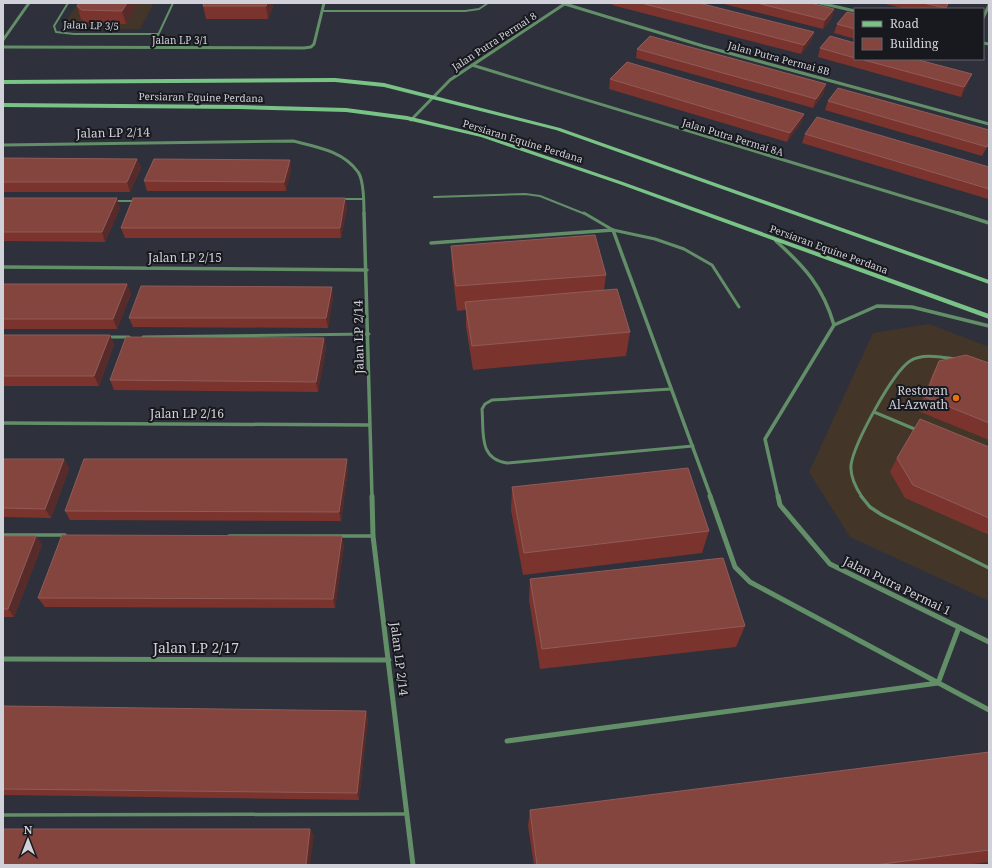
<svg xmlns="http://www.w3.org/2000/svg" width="992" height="868" viewBox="0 0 992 868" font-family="'Noto Serif',serif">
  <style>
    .commercial { fill: #443529 }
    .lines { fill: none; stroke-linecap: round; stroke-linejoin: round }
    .lane-far2 { stroke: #628e68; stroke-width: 2 }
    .lane-far1 { stroke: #628e68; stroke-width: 3 }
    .lane { stroke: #628e68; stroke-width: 3.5 }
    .street-far2 { stroke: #628e68; stroke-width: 3 }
    .street-far1 { stroke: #628e68; stroke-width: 3.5 }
    .street { stroke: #628e68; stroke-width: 5 }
    .secondary { fill: #7ac386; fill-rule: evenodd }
    .wall { fill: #7a342d }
    .shaded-wall { fill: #582b2b }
    .building { fill: #84453f; stroke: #905b58 }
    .food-dot { fill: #e8710a; stroke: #18191e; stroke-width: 1.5 }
    .labels { text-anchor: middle; stroke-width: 4; stroke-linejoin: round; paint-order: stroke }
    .far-street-label { font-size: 10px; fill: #d0d1d9; stroke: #18191e }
    .street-label { font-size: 12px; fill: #d0d1d9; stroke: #18191e }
    .poi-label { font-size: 12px; fill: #d0d1d9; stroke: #18191e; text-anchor: end }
    .near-street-label { font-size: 14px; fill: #d0d1d9; stroke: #18191e }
  </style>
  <rect width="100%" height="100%" fill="#2e303c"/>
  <path class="commercial" d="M78 3H154L140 29H61Z
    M929 324 989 347V601L850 537 809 472 873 333Z"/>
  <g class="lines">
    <path class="lane-far2" d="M68 3 54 26 56 32 74 34H158
      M322 11H465L479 9 488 3
      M152 48 173 3
      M434 197 525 194 540 196 585 214
      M343 199H364
      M115 201H135"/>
    <path class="lane-far1" d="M584 213 613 230 655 239 684 249 712 265 739 307
      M109 337H129
      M143 337 369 334
      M671 389 492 400 485 404 482 409C484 432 478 459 507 463L693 446
      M874 412 917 430
      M862 497C856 488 850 476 851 465 854 444 892 373 910 361 922 353 941 357 955 359"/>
    <path class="lane" d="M861 496 870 507 882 515 989 568
      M3 535H65
      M229 536H373
      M3 815 407 814"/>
    <path class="street-far2" d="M820 3 855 11
      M565 4 703 46 989 124
      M983 18 989 5
      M3 40 29 3
      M983 43 989 44
      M3 47 304 48 311 47 314 44 324 3
      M472 65 961 214
      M411 120 450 80 566 3
      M3 145 293 141C317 147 343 151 358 172 364 180 364 204 364 214"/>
    <path class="street-far1" d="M364 213 372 497
      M958 213 989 223
      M776 241C805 267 823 287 834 325
      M431 243 613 230 711 497
      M3 267 367 270
      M3 423 370 425
      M778 497 765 439 834 325 877 306 912 307 989 326"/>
    <path class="street" d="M372 496 373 536 413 865
      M710 496 735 567 750 582 989 710
      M778 496 780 505 830 564 989 642
      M3 659 389 660
      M507 741 938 683 959 627"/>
    <path class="secondary" d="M335 78 384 83 560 128 989 280V284L556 130 384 87 335 82 3 84V80Z
      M3 103 239 105 346 108 407 116 485 135 623 182 989 314V319L619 184 481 137 407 120 346 112 239 109 3 107Z"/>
  </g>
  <path class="wall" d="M138 3 126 24 87 23 81 19 77 6Z
    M204 3H274L268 19H206L203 6Z
    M612 3H699L814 32 811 41 801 54 612 5Z
    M720 3H810L832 18 823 29Z
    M881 3H949L946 9H907Z
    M855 14V39L834 33 837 24Z
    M855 43V59H915L968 83 961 97 818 57 820 48Z
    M637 49 824 93 813 108 636 58Z
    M934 59H943L942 61Z
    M610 79 804 114 801 123 787 142 609 89Z
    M828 101 989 143 982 156 825 110Z
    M805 134 989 167V196L988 199 802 143Z
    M3 158 137 159 141 168 130 192H3Z
    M291 169 286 191H147L144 181Z
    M3 198 120 208 105 242 3 241Z
    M345 198 347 208 341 238H125L121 228Z
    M451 246 606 275 604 290 630 332 626 356 473 370 466 327V310L457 311 452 270Z
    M3 284H127L131 294 117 329H3Z
    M333 297 328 328 133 327 129 318Z
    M3 335H110L114 345 99 386H3Z
    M324 338 326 348 318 392 114 390 110 380Z
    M939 361 989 363V440L918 411 932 375Z
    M989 447V535L905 498 890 472 897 458Z
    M3 459H64L69 469 51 518 3 517Z
    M348 469 341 521 70 520 65 511Z
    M512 487 709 531 702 553 523 575 511 510Z
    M3 536H36L42 545 14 617H3Z
    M344 545 335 608 45 607 38 598Z
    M530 579 745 626 736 647 540 669 529 600Z
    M3 706 368 718 359 800 3 795Z
    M989 752V862L965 865H534L528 826 530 810Z"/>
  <path class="shaded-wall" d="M127 3H138L126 24 122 11Z
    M267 3H274L268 19 266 6Z
    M948 3H949L948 6 946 9H945Z
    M834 9 832 18 823 29 825 20Z
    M814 32 811 41 801 54 804 45Z
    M972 74 968 83 961 97 964 87Z
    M826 84 824 93 813 108 816 99Z
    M804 114 801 123 787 142 790 133Z
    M137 159 141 168 130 192 127 182Z
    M290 160 291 169 286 191 284 182Z
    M117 198 120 208 105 242 102 232Z
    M345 198 347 208 341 238 340 228Z
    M127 284 131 294 117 329 113 319Z
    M332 287 333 297 328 328 326 318Z
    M110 335 114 345 99 386 94 376Z
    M324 338 326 348 318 392 316 382Z
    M64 459 69 469 51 518 45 509Z
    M347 459 348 469 341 521 339 512Z
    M36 536 42 545 14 617 8 609Z
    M342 536 344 545 335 608 333 599Z
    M366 711 368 718 359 800 357 793Z
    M310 829 314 835 310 865H306Z"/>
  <path class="building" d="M79 3H127L122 11 82 10 77 6Z
    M204 3H267L266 6H203Z
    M641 3H699L814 32 804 45Z
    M757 3H810L834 9 825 20Z
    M923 3H948L946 8Z
    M847 12 855 14V29L837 24Z
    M650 36 826 84 816 99 637 49Z
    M830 36 855 43V58L820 48Z
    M860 59H915L972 74 964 87Z
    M627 62 804 114 790 133 610 79Z
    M838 88 989 130V142L987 147 828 101Z
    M817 117 989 167V189L805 134Z
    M3 158 137 159 127 182H3Z
    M154 159 290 160 284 182 144 181Z
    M3 198H117L102 232H3Z
    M133 198H345L340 228H121Z
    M595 235 606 275 456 286 451 246Z
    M3 284H127L113 319H3Z
    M141 286 332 287 326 318H129Z
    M617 289 630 332 472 346 465 302Z
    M3 335H110L94 376H3Z
    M126 337 324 338 316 382 110 380Z
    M966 355 989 363V423L925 397 939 361Z
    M920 419 989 447V518L913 485 897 458Z
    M3 459H64L45 509 3 508Z
    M84 459H347L339 512 65 511Z
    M688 468 709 531 524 553 512 487Z
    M62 535 342 536 333 599 38 598Z
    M3 536H36L8 609H3Z
    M723 558 745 626 542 649 530 579Z
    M3 706 366 711 357 793 3 789Z
    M989 752V850L875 865H537L530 810Z
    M3 829H310L306 865H3Z"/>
  <circle class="food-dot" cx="956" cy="398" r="4"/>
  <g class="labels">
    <g class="far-street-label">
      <text transform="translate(91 25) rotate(2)" y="4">Jalan LP 3/5</text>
      <text x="180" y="44">Jalan LP 3/1</text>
      <text transform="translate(494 41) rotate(-33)" y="4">Jalan Putra Permai 8</text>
      <text transform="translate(779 58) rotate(15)" y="4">Jalan Putra Permai 8B</text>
      <text transform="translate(201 97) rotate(1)" y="4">Persiaran Equine Perdana</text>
      <text transform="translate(733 137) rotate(17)" y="4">Jalan Putra Permai 8A</text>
      <text transform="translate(523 141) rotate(17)" y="4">Persiaran Equine Perdana</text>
      <text transform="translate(829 249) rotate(20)" y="4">Persiaran Equine Perdana</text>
    </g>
    <g class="street-label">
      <text transform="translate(113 133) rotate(-1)" y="4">Jalan LP 2/14</text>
      <text x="185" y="262">Jalan LP 2/15</text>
      <text transform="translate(359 337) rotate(-91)" y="4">Jalan LP 2/14</text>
      <text x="187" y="418">Jalan LP 2/16</text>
      <text transform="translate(897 586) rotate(26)" y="4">Jalan Putra Permai 1</text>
      <text transform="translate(399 659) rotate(83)" y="4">Jalan LP 2/14</text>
    </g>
    <g class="poi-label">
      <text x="948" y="395">Restoran<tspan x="948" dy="14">Al-Azwath</tspan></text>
    </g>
    <g class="near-street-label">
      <text x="196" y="653">Jalan LP 2/17</text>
    </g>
  </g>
  <rect width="992" height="868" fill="none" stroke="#d0d1d9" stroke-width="8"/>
  <rect x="854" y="8" width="130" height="52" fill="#18191e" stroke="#626369"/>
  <rect x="862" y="21" width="20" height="6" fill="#7ac386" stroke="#626369"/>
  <text x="890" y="28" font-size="12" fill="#d0d1d9">Road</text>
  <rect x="862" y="38" width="20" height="12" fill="#84453f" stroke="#626369"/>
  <text x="890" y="48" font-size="12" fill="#d0d1d9">Building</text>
  <g transform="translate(28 840)" stroke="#18191e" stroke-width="3" paint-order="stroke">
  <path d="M0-3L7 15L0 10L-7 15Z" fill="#d0d1d9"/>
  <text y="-6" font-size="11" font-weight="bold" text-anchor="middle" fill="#d0d1d9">N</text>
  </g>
</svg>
